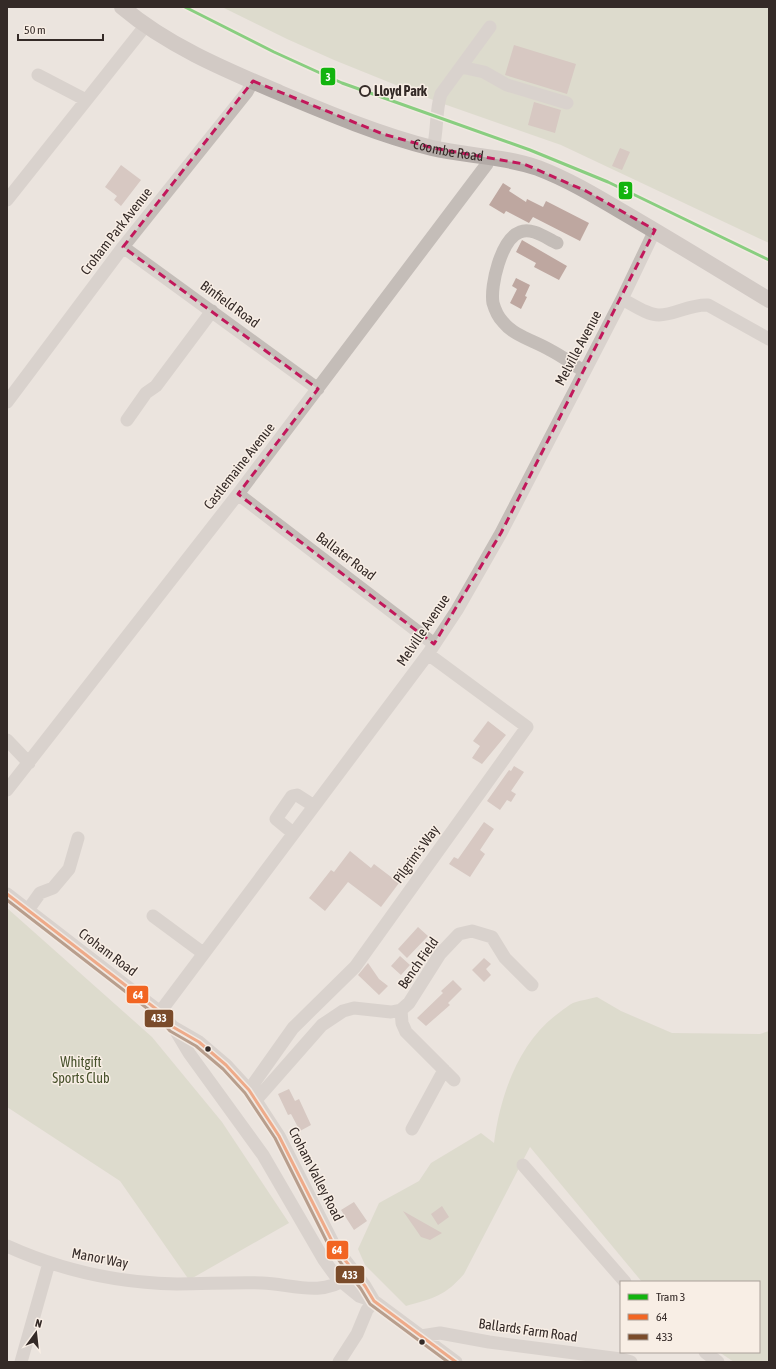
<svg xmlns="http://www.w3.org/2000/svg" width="776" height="1369" viewBox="0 0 776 1369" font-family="'Asap Condensed',sans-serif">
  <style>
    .green { fill: #cdd0b9 }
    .building { fill: #bea7a0 }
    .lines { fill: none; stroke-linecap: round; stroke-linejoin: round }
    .minor { stroke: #c4bdb8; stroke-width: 13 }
    .major { stroke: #b3aba7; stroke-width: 16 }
    .bus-1-casing { stroke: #f8eee5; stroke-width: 6 }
    .bus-2-casing { stroke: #f8eee5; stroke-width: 6 }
    .bus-1 { stroke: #f26522; stroke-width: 3 }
    .bus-2 { stroke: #7a4b2a; stroke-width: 3 }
    .tram-1-casing { stroke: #f8eee5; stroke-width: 6 }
    .tram-1 { stroke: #12b40e; stroke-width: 3 }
    .marked { fill: none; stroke: #c2185b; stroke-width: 3; stroke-dasharray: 8 5; stroke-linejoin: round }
    .stop-dot { fill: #f8eee5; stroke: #342a27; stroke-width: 2 }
    .bus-dot { fill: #342a27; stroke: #f8eee5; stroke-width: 1.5 }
    .labels { text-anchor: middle; stroke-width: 3; stroke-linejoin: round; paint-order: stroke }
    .stop-label { font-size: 14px; font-weight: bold; fill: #342a27; stroke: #f8eee5; text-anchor: start }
    .street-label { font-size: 14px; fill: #342a27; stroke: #f8eee5 }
    .park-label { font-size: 14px; fill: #47512b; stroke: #f8eee5 }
    .line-badge { stroke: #f8eee5; stroke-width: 1.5 }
    .badge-label { font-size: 11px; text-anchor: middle; font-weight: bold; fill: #fff }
  </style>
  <rect width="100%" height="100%" fill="#ebe4de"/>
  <path class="green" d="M222 7H769V243L561 145 438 102 334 60 287 39Z
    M7 908 152 1037 222 1122 289 1223 189 1280 120 1181 7 1107Z
    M597 997 621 1011 672 1033 760 1034 769 1031V1362H734L719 1352H759V1282H642L530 1147 464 1274C445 1296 434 1298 406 1306L365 1265 358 1249 379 1203 419 1181 431 1163 481 1133 494 1143C500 1095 519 1041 560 1012 564 1009 569 1005 573 1003 581 1000 590 999 597 997Z"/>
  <path class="building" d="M514 45 576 64 567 94 505 75Z
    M534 102 561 110 555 133 528 125Z
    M620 148 630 152 622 170 612 166Z
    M121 165 141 180 121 206 114 200 117 196 105 187Z
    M503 183 511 188 509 191 526 202 527 199 543 207 546 201 589 223 580 241 533 217 529 223 506 211 504 214 489 205Z
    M522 240 567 266 559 280 534 267 536 263 516 252Z
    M516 278 530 285 525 296 527 297 521 309 510 303 517 289 512 286Z
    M488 721 506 735 482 764 472 758 480 746 473 741Z
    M514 766 524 772 511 791 516 794 511 802 507 800 500 810 487 801 509 770 511 771Z
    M484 822 494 829 480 850 485 854 470 877 449 864 454 857 458 859Z
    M350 851 371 868 374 864 399 883 381 907 348 882 325 911 309 898 331 870 334 872Z
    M418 927 428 936 407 958 398 949Z
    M400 956 410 965 401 975 391 966Z
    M484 958 491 964 486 969 491 975 484 982 472 970Z
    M368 963 379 979 388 986 379 995 358 975Z
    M453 980 462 989 448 1003 450 1005 426 1026 417 1018 443 993 441 991Z
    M289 1089 295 1101 299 1099 311 1125 300 1131 291 1114 288 1115 278 1094Z
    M354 1202 367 1221 354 1230 341 1210Z
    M442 1206 449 1217 438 1225 431 1214Z
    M403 1211 442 1233 430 1240 421 1237Z"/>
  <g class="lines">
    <path class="minor" d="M461 67 484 72 507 85 567 103
      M38 75 86 100
      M433 148C438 130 435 112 441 94L490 27
      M7 200 146 25
      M557 243C546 238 532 227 520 232 501 239 490 286 493 303 495 310 498 317 503 322 514 336 535 341 550 350 562 356 572 364 584 371
      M123 247 318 389
      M622 299C632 304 647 315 659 315 675 315 690 304 708 305L769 339
      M7 402 123 247 247 92 253 81
      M127 420 146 393 156 386 212 311
      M238 494 434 644
      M7 740 29 763
      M7 790 238 494 487 164 490 157
      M293 833 276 819 292 796 297 795 314 806
      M7 894 160 1012 173 1027 199 1042 226 1065 249 1090 279 1136 335 1247 365 1286 374 1301
      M28 910 40 893 53 888 69 869 78 838
      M153 916 203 953
      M401 1010 402 1023 406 1032 454 1080
      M160 1012 428 654 457 610 501 533 622 299 655 230
      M174 1028 189 1053 263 1155 324 1260 337 1278 359 1296 374 1301 456 1362
      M249 1090 293 1028 355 967 527 727 428 654
      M256 1100 322 1025 343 1011 354 1008 391 1012 401 1010 409 1003 440 954 459 934 472 931 492 937 505 958 532 985
      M412 1129 444 1070
      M523 1165 625 1282
      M7 1246C60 1270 119 1283 177 1284 206 1284 234 1282 262 1283 291 1284 321 1297 347 1278
      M421 1336 440 1333 489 1342 621 1359 631 1362
      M705 1352 718 1362
      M21 1362 49 1263
      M339 1362 357 1334 367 1310 374 1301"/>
    <path class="major" id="s1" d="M122 7C168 46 226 70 280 93 330 114 380 135 432 148 467 156 503 156 538 168 567 179 594 195 621 211 671 240 720 270 769 300"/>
    <g class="bus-1-casing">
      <path id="bus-1" d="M7 894 160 1012 173 1027 199 1042 226 1065 249 1090 279 1136 335 1247 365 1286 374 1301 456 1362"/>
    </g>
    <g class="bus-2-casing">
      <path id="bus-2" d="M7 900 157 1016 170 1031 196 1046 223 1069 245 1093 275 1138 331 1250 361 1289 370 1304 448 1362"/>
    </g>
    <use href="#bus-1" class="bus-1"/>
    <use href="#bus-2" class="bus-2"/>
    <g class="tram-1-casing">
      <path id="tram-1" d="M185 7 274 52 342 83 530 150 608 182 769 260"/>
    </g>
    <use href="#tram-1" class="tram-1"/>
  </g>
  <path d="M0 0H776V1369H0ZM253 81 383 134 433 148 524 164 586 191 655 230 501 533 434 644 238 494 318 389 123 247Z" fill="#ebe4de" fill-opacity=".55" fill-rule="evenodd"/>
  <path class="marked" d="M253 81 383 134 433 148 524 164 586 191 655 230 501 533 434 644 238 494 318 389 123 247Z"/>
  <circle class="stop-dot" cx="365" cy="91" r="5"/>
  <g class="bus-dot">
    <circle cx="208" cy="1049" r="3.5"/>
    <circle cx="422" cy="1342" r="3.5"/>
  </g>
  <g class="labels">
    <g class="stop-label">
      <text x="374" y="96">Lloyd Park</text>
    </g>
    <g class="street-label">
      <text dy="5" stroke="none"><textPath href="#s1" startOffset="359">Coombe Road</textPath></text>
      <text transform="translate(116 231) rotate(-52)" y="5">Croham Park Avenue</text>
      <text transform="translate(230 304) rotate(36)" y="5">Binfield Road</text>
      <text transform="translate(578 348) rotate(-62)" y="5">Melville Avenue</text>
      <text transform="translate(239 466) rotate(-52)" y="5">Castlemaine Avenue</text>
      <text transform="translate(346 556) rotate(37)" y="5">Ballater Road</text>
      <text transform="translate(423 630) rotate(-56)" y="5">Melville Avenue</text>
      <text transform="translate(416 854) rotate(-54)" y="5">Pilgrim's Way</text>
      <text transform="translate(108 952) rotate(37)" y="5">Croham Road</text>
      <text transform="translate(418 963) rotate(-55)" y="5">Bench Field</text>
      <text transform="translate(316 1174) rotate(63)" y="5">Croham Valley Road</text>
      <text transform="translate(100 1258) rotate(11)" y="5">Manor Way</text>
      <text transform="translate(528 1330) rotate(8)" y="5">Ballards Farm Road</text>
    </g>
    <g class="park-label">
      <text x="81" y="1067">Whitgift<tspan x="81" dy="16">Sports Club</tspan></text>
    </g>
  </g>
  <g class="line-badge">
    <rect x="320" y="67" width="16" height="19" rx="4" fill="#12b40e"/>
    <rect x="618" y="181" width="15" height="19" rx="4" fill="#12b40e"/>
    <rect x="126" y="985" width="23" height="19" rx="4" fill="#f26522"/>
    <rect x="144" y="1009" width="30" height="19" rx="4" fill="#7a4b2a"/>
    <rect x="326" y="1240" width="23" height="20" rx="4" fill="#f26522"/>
    <rect x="335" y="1265" width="30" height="19" rx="4" fill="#7a4b2a"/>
  </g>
  <g class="badge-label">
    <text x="328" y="81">3</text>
    <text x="626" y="194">3</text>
    <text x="138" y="999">64</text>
    <text x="159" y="1022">433</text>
    <text x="337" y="1254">64</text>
    <text x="350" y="1279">433</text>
  </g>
  <rect width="776" height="1369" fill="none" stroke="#342a27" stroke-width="16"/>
  <rect x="620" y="1281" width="140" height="72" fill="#f8eee5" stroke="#aaa099"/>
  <rect x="628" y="1294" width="20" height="6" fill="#12b40e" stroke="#aaa099"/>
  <text x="656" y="1301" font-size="12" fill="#342a27">Tram 3</text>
  <rect x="628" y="1314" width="20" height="6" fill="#f26522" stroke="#aaa099"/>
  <text x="656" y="1321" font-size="12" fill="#342a27">64</text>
  <rect x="628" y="1334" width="20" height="6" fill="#7a4b2a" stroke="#aaa099"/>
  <text x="656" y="1341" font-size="12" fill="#342a27">433</text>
  <g transform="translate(36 1333) rotate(15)" stroke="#f8eee5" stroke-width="3" paint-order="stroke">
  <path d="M0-3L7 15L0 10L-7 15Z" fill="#342a27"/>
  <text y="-6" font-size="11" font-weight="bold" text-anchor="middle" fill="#342a27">N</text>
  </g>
  <path d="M18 34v6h85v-6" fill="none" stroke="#342a27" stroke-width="2"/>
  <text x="24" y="34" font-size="12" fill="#342a27" stroke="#f8eee5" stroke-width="3" paint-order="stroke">50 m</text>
</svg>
